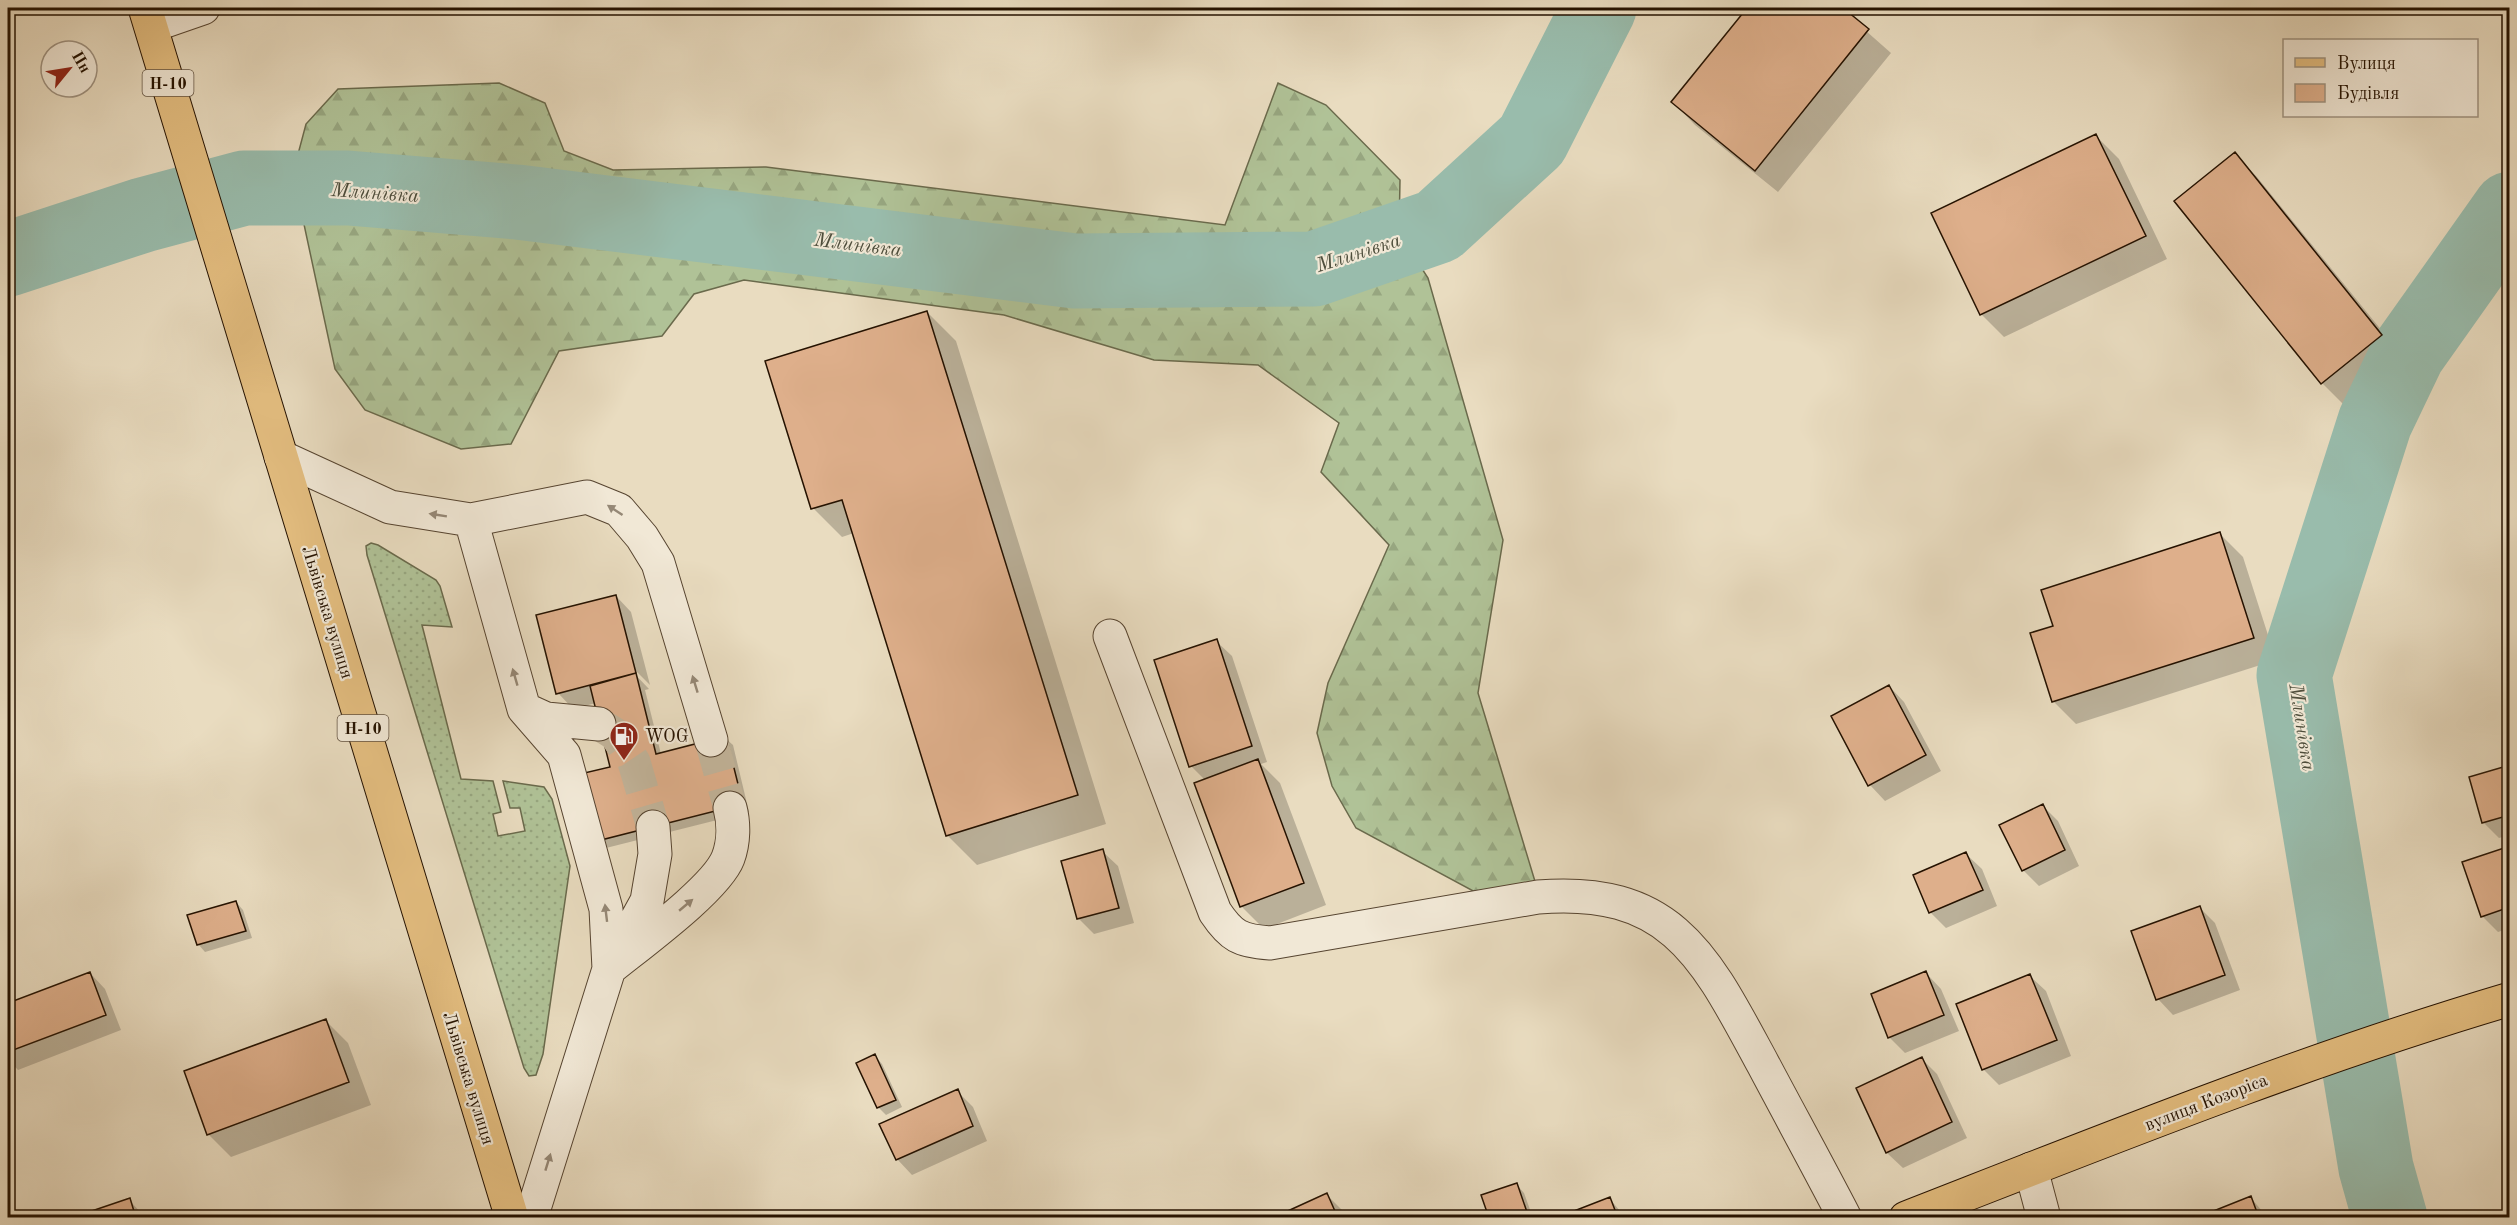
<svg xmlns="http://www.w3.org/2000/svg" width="2517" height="1225" viewBox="0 0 2517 1225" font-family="'Old Standard TT',serif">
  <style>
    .grass { fill: url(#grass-dots); stroke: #6a6a4c; stroke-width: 1.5 }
    .forest { fill: url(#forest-firs); stroke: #6a6a4c; stroke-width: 1.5 }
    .shadow { fill: #0003 }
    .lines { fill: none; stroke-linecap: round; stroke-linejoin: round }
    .river { stroke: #99bcac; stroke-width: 75 }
    .building { fill: #deaf8b; stroke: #251200; stroke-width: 1.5 }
    .minor-tunnel { stroke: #c2b49a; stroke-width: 33; stroke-dasharray: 33 16; stroke-linecap: butt }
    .minor-casing { stroke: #564430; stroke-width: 35 }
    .major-casing { stroke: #251200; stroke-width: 35 }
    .minor { stroke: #f1e8d6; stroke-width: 33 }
    .major { stroke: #e4be80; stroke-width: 33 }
    .oneway { fill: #958876 }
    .labels { text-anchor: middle; stroke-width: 4.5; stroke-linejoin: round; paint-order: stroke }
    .shield { fill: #f1e8d6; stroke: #625240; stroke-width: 1.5 }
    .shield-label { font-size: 16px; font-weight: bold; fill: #251200 }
    .street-label { font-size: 18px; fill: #251200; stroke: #f1e8d6 }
    .poi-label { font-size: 18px; fill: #251200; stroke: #f1e8d6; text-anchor: start }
    .water-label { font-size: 20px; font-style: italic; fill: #4e4e3c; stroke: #f1e8d6 }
  </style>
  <defs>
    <pattern id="grass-dots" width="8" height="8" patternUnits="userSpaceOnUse" patternTransform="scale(1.5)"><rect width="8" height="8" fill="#b0c297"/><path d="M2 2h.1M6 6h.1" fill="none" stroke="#97a680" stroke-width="1.8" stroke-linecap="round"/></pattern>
    <pattern id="forest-firs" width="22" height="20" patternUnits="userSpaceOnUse" patternTransform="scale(1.5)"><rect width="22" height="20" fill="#b0c297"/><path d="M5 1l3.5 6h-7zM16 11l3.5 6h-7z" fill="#97a680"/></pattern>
  </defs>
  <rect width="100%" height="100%" fill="#e9dcc0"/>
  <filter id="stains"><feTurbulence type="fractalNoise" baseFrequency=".00333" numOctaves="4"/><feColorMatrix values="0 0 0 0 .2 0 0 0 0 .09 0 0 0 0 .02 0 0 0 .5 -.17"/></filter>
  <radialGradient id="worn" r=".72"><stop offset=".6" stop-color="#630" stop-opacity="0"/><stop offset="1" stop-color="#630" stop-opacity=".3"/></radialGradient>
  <path class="grass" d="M371 543 378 545 436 580 440 586 452 627 422 625 461 779 493 781 501 812 493 814 498 836 525 831 520 808H510L503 781 544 787 552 799 570 866 543 1054 536 1075 529 1076 524 1068 367 555 366 546Z"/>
  <path class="forest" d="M499 83 545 103 564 151 613 170 766 167 1225 225 1278 83 1326 105 1400 180 1399 233 1428 278 1503 540 1478 693 1537 888 1488 899 1356 828 1332 786 1317 733 1328 683 1389 545 1321 472 1339 423 1258 365 1154 360 1004 315 744 280 694 294 662 336 559 351 511 444 461 449 365 410 335 369 293 173 306 124 338 89Z"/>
  <path class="shadow" d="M1749 8H1840L1891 53 1778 192 1695 125 1673 102Z
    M2096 136 2119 159 2167 259 2004 337 1982 315 1933 213Z
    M2234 154 2257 177 2404 358 2345 406 2322 383 2176 202Z
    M927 312 956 341 1106 824 977 865 948 836 854 533 842 537 813 508Z
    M2220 534 2243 557 2276 660 2076 724 2054 702 2032 634 2054 627Z
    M616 596 631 612 650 685 632 667 630 669 649 689 645 690 661 754 725 738 733 745 749 812 606 848 598 841 612 768 596 703 573 709 558 693Z
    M1216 641 1232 656 1267 762 1261 764 1280 783 1326 905 1264 929 1241 906 1205 780 1191 766 1156 661Z
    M1889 686 1904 702 1941 771 1885 801 1870 785Z
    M2510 767V835L2499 838 2484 823 2471 778Z
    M2043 806 2058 821 2079 866 2039 886 2023 870Z
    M2510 847V928L2498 932 2482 916Z
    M1102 851 1118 866 1134 923 1094 934 1078 918Z
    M1966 854 1982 869 1997 906 1946 928 1931 913 1915 875Z
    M236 902 243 910 252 938 205 952 198 944Z
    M2199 907 2215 923 2240 990 2173 1015 2158 999Z
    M90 973 105 989 121 1030 18 1070 8 1059V1005Z
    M1926 973 1941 989 1959 1031 1905 1053 1889 1037Z
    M2030 976 2046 991 2071 1056 1999 1085 1983 1069Z
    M326 1021 348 1043 371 1105 231 1157 208 1134Z
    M875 1056 882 1064 902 1107 886 1115 878 1107Z
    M1922 1059 1937 1074 1967 1138 1903 1168 1887 1153 1858 1089Z
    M957 1091 973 1107 987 1141 912 1175 897 1159Z
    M1517 1185 1524 1193 1533 1218H1490Z
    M1327 1195 1342 1210 1345 1218H1282Z
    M1609 1198 1626 1218H1560Z
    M2251 1198 2268 1218H2200Z
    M129 1200 146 1218H76Z"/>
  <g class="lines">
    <path class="river" d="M8 259 143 215 244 188H348L517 202 1075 271 1314 269 1438 226 1532 140 1599 8
      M2390 1218 2376 1168 2294 675 2375 422 2408 353 2510 209"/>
  </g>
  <path class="building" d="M1747 8H1843L1869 29 1755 171 1671 102Z
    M2096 134 2146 236 1980 315 1931 213Z
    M2235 152 2382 335 2321 384 2174 201Z
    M927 311 1078 795 946 836 842 500 811 509 765 361Z
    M2220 532 2254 638 2052 702 2030 633 2053 626 2041 590Z
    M616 595 636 673 556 694 536 615Z
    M1217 639 1252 746 1189 767 1154 660Z
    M636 673 656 754 726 736 743 804 597 841 580 774 610 767 590 686Z
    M1889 685 1926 755 1868 786 1831 716Z
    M1258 759 1304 883 1240 907 1194 783Z
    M2510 765V815L2482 823 2469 777Z
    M2043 804 2065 850 2022 871 1999 825Z
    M2510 846V907L2481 917 2462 862Z
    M1103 849 1119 908 1077 919 1061 861Z
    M1966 852 1983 890 1929 913 1913 875Z
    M236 901 246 931 197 945 187 915Z
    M2200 906 2225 975 2156 1000 2131 931Z
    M1926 971 1944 1015 1888 1038 1871 994Z
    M90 972 106 1015 8 1052V1003Z
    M2030 974 2057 1040 1982 1070 1956 1004Z
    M326 1019 349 1082 207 1135 184 1071Z
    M875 1054 896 1100 877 1108 856 1063Z
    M1922 1057 1952 1122 1886 1153 1856 1088Z
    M958 1089 973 1126 896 1160 879 1124Z
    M1517 1183 1529 1218H1489L1481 1195Z
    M1327 1193 1338 1218H1280L1279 1215Z
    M2251 1196 2259 1218H2196Z
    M1610 1197 1618 1218H1556Z
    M130 1198 136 1218H71Z"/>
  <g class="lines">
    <path class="minor-tunnel" d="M599 724 615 734 634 762 653 827
      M711 740 730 808"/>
    <g class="minor-casing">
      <path id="minor" d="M151 26 203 8
        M281 457 390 507 471 520 524 709 564 755 606 909 609 969 531 1218
        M471 520 587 497 619 510 642 537 658 563 711 740
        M1110 636 1215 912C1231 936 1240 941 1270 943L1538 897C1674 886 1706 959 1763 1064 1790 1115 1818 1166 1845 1218
        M524 709 546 719 599 724
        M619 952 647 901 655 854 653 827
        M609 969C637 946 716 889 728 858 734 842 734 823 730 808
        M2031 1169 2044 1218"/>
    </g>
    <g class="major-casing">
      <path id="major" d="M145 8 512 1218
        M1906 1218C2106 1140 2304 1060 2510 999"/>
    </g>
    <use href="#minor" class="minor"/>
    <use href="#major" class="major"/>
  </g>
  <defs><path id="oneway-solid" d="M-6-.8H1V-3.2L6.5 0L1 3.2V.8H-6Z" transform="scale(1.5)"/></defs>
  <g class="oneway">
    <use href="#oneway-solid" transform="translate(615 510) rotate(-147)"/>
    <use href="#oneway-solid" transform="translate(438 515) rotate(-171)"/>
    <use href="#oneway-solid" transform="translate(515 677) rotate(-106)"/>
    <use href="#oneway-solid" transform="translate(695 684) rotate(-107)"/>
    <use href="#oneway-solid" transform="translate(686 905) rotate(-40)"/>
    <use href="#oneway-solid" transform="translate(606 913) rotate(-97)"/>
    <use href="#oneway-solid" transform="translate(548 1162) rotate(-73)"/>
  </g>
  <defs>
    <g id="fuel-pin" transform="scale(1.5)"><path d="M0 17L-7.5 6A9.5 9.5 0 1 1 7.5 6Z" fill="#8f2418" stroke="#f1e8d6"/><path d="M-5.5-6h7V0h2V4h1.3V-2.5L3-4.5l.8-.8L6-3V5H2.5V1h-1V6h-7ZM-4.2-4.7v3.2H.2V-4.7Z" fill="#fff"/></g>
  </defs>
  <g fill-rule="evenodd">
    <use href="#fuel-pin" x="624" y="736"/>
  </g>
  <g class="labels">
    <g class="shield">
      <rect x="142.5" y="70" width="51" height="26" rx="4.5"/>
      <rect x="337.5" y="715" width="51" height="26" rx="4.5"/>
    </g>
    <g class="shield-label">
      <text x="168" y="89">Н-10</text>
      <text x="363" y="734">Н-10</text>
    </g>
    <g class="street-label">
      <text transform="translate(328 612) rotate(73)" y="6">Львівська вулиця</text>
      <text transform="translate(469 1078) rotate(73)" y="6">Львівська вулиця</text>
      <text transform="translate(2206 1102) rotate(-21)" y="6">вулиця Козоріса</text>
    </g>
    <g class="poi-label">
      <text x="645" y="742">WOG</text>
    </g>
    <g class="water-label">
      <text transform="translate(375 192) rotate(4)" y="7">Млинівка</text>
      <text transform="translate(858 244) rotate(7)" y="7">Млинівка</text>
      <text transform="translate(1358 252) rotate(-18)" y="7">Млинівка</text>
      <text transform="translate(2303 727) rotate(81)" y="7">Млинівка</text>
    </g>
  </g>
  <rect width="2517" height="1225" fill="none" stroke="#e9dcc0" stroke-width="30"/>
  <rect x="9" y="9" width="2499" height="1207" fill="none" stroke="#251200" stroke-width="3"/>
  <rect x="15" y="15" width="2487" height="1195" fill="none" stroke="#251200" stroke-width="1.5"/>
  <rect x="2283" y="39" width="195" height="78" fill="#f1e8d6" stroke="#9f9280" stroke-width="1.5"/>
  <rect x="2295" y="58" width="30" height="9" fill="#e4be80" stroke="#9f9280" stroke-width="1.5"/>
  <text x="2337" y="69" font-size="18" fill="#251200">Вулиця</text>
  <rect x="2295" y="84" width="30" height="18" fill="#deaf8b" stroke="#9f9280" stroke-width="1.5"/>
  <text x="2337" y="99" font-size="18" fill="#251200">Будівля</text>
  <g transform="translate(69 69) rotate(60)"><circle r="28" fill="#f1e8d6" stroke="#9f9280" stroke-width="1.5"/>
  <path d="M0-4.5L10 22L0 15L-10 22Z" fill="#8f2418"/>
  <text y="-9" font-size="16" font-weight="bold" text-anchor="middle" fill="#251200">Пн</text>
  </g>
  <rect width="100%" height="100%" filter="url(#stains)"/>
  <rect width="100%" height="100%" fill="url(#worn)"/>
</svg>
